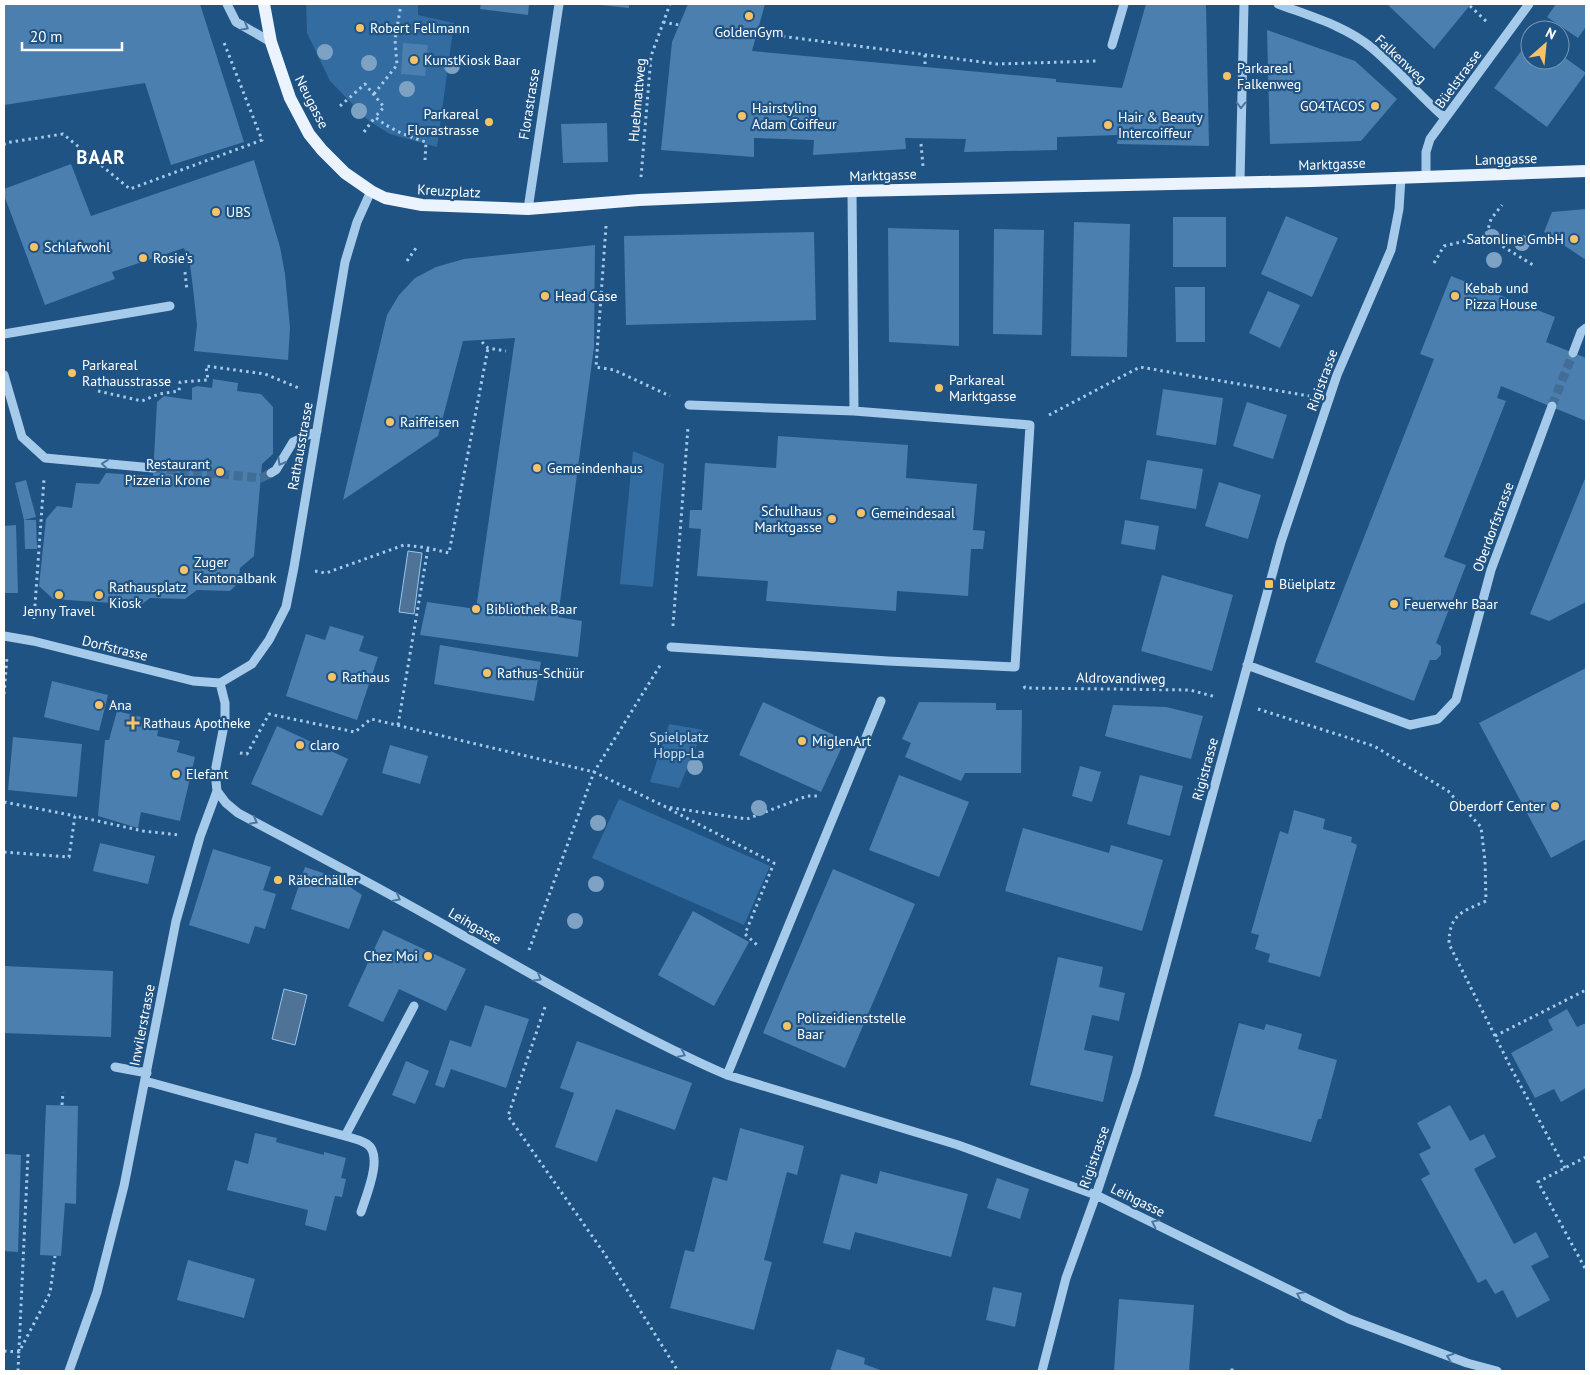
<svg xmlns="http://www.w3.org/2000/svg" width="1590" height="1375" viewBox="0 0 1590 1375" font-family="'PT Sans',sans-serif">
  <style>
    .green { fill: #326ca1 }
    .water { fill: #4e7397; stroke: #9ac6eb }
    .building { fill: #4b7faf }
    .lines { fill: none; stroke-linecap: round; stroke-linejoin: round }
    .minor-tunnel { stroke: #416d96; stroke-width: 9; stroke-dasharray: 9 4.5; stroke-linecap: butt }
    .path { stroke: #a6caea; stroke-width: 3; stroke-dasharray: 2.5 4; stroke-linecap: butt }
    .minor { stroke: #a6caea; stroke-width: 9 }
    .major { stroke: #eaf3fe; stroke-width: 12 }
    .tree { fill: #7ea2c3 }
    .oneway { stroke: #4877a3 }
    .poi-dot { fill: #f8c366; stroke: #1f5384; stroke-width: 2 }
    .labels { text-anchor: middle; stroke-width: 4.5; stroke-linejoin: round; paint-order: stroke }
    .poi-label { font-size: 14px; fill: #fff; stroke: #1f5384; text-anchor: start }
    .street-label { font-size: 14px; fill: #fff; stroke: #1f5384 }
    .park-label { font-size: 14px; fill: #cbe2f7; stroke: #1f5384 }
    .district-label { font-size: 19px; font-weight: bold; letter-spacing: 1px; fill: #fff; stroke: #1f5384 }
  </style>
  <rect width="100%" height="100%" fill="#1f5384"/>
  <path class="green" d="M306 4H418V15L454 23 437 147 390 134 369 121 330 81 307 33Z
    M633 451 664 464 653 587 620 584Z
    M669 724 703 730 679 788 650 782Z
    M619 799 770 866 744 925 592 858Z"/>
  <path class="water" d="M408 551 422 553 414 614 399 612Z
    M284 989 307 995 295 1045 272 1039Z"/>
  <path class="building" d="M4 4H200L244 142 171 165 145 83 4 105Z
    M481 4H529L528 15 480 9Z
    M601 4H629V8L601 5Z
    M688 4H765L752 51 1056 79V82L1122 88 1146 4H1204L1206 5 1209 146 1117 144 1118 135 1057 137V150L964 152 966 139 905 138 906 149 813 155 814 140 754 138V157L661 150 672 42Z
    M1387 4H1471L1434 49Z
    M1556 4H1586V29L1585 28 1578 38 1547 17Z
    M1267 30 1355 61 1397 99 1361 141 1270 144Z
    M1530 39V60H1560V54L1586 73 1547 127 1494 88Z
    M403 43 428 45 425 76 401 74Z
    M607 123 608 162 563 163 561 124Z
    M254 160 280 247 285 274 290 328 288 360 194 351 197 325 193 288 190 265 184 248 112 272 115 279 45 305 4 195V189L71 164 91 216Z
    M1586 209V260L1544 232 1552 212Z
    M1286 216 1338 238 1312 297 1261 274Z
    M1173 217H1226V267H1173Z
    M1074 222 1130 224 1127 357 1071 356Z
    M888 228 959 230V346L889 342Z
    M994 229 1044 230 1042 335 993 334Z
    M814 232 816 320 626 325 624 236Z
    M595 245 594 347 558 617 582 621 578 657 420 635 427 602 476 609 515 338 463 341 438 436 343 500 387 315 399 295 415 278 436 267 464 259Z
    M1451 276 1555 317 1546 342 1586 358V421L1501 386 1497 398 1506 401 1444 557 1466 565 1436 643 1441 646V655L1436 660H1430L1414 701 1315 662 1434 359 1420 354Z
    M1175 287H1205V342H1176Z
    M1268 291 1300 305 1280 348 1249 333Z
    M213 379 238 383 237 391 261 394 273 407V454L262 464 254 556 240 568 238 583 230 591 197 590 185 599 150 598 141 605 53 599 39 586 46 519 57 506 72 508 76 483 99 484 106 473 153 476 157 402 164 396 192 400V388L197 386 212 388Z
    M1163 389 1223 398 1216 445 1156 435Z
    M1247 402 1287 415 1273 459 1233 446Z
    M778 436 908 445 906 478 977 484 973 530 985 531 983 549H971L968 596 897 591 896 611 766 601 768 581 697 576 701 529 689 528 690 510H702L705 463 776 468Z
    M1147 460 1203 469 1196 509 1140 499Z
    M1586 476V602L1549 621 1530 614Z
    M26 480 36 517 24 520 15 483Z
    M1219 482 1261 495 1248 539 1205 526Z
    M24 520H36L37 549H25Z
    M1125 520 1159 526 1155 550 1121 544Z
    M16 525 18 593H4V526Z
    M1162 575 1233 595 1212 671 1141 651Z
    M330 626 364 636 359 651 378 657 357 720 286 696 306 634 325 640Z
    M440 645 541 662 534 701 434 684Z
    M1586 668V839L1551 858 1479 723Z
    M52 681 108 695 99 731 44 717Z
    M763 702 845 740 821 792 739 755Z
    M919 702 996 703V710H1022L1021 773H965L961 781 905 757 911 743 902 739Z
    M1113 705 1166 707 1203 716 1191 759 1105 736Z
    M117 711 141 717 139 723 159 727 157 736 180 741 177 752 195 757 180 821 141 812 138 828 98 816 105 740H109Z
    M277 726 348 759 322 816 251 784Z
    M13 737 82 744 77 797 8 790Z
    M390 745 428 756 420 784 382 773Z
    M1080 766 1101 772 1092 802 1072 796Z
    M899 775 969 802 939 877 869 850Z
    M1140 775 1183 786 1170 836 1127 824Z
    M1294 810 1325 819 1323 829 1352 837 1351 842 1357 845 1320 977 1268 962 1270 954 1255 949 1259 935 1251 933 1280 831 1288 834Z
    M1023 828 1109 853 1111 845 1163 860 1142 931 1005 891Z
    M100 843 155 856 148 884 93 871Z
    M213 849 271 867 263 890 276 894 265 929 255 926 249 944 189 925Z
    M305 867 335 877 362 895 349 929 291 909Z
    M833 869 915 904 845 1068 763 1033Z
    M693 911 749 942 714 1006 658 975Z
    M383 930 466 969 446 1011 399 989 383 1022 348 1006Z
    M1058 957 1103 967 1099 987 1125 993 1119 1021 1092 1015 1084 1050 1113 1056 1103 1102 1030 1085Z
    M4 966 113 971 111 1037 4 1033Z
    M485 1005 529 1019 506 1088 451 1069 444 1088 435 1085 450 1040 471 1047Z
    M1567 1009 1577 1027 1586 1023V1088L1561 1102 1554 1089 1535 1098 1511 1053 1553 1030 1548 1020Z
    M1239 1023 1264 1030 1266 1024 1302 1034 1298 1049 1337 1060 1321 1119H1318L1311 1142 1214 1116Z
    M577 1041 692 1083 675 1130 616 1109 597 1162 555 1147 574 1093 560 1088Z
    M406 1061 429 1071 415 1104 392 1095Z
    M46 1105 78 1106 76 1204 65 1203 61 1256 40 1255Z
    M1450 1105 1470 1141 1484 1134 1496 1157 1474 1169 1514 1244 1536 1232 1549 1257 1531 1266 1550 1300 1517 1318 1503 1290 1495 1294 1486 1279 1478 1283 1421 1179 1430 1174 1419 1154 1431 1148 1417 1123Z
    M740 1128 804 1146 797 1175 787 1172 764 1260 772 1262 754 1330 670 1308 685 1250 694 1252 713 1177 727 1181Z
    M255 1133 277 1138 276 1142 324 1155V1152L346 1158 341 1178 346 1179 342 1197 335 1196 326 1231 305 1225 308 1210 227 1190 235 1160 248 1164Z
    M4 1154 21 1155 18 1252 4 1251Z
    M880 1171 968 1194 951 1257 855 1232 850 1250 823 1243 841 1174 877 1184Z
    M997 1178 1029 1189 1020 1219 987 1208Z
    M188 1260 255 1279 244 1318 177 1300Z
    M993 1287 1022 1293 1015 1327 986 1320Z
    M1119 1299 1194 1305 1189 1371H1114Z
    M837 1349 865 1358 864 1364 883 1371H830Z"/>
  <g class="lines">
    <path class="minor-tunnel" d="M1552 406 1573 353
      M153 468 261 478 271 473"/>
    <path class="path" d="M1470 6 1488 23
      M663 22 679 25
      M757 33 997 64 1097 61
      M925 64V55
      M374 94 397 65 395 40 401 4
      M340 106 365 84 384 107 375 117C391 130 407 136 426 142L425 160
      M364 132 375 117
      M921 144 923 166
      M4 145 5 143 63 134 130 189 262 140 223 40
      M641 177 651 56 670 4
      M606 226 596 367 614 370 670 396
      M1486 236 1533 265
      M407 261 418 245
      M1434 263 1444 246 1486 236 1491 219 1502 205
      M185 272 187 291
      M482 342 488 348 506 351
      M98 391 142 401 159 394 179 391 180 382 208 380 206 366 265 374 301 389
      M1049 415 1140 367 1309 396
      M315 571 326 573 404 545 428 548 449 553 488 348
      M34 619 44 479
      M673 626 688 427
      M1024 686 1025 688 1190 690 1216 697
      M4 694 7 657
      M1258 709 1374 746 1448 791 1481 827 1485 861 1486 901C1462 912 1449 914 1449 944L1511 1068 1565 1168
      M398 725 428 548
      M240 753 247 754 269 714 355 732 371 719 594 772 666 807 747 819 807 796H819
      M4 802 75 816
      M669 809 774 863 745 934 757 945
      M4 852 69 857 75 816 143 831 179 835
      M529 950 594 772 661 664
      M545 1007 508 1116 604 1253 678 1371
      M1495 1036 1586 990
      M62 1105 63 1092
      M1586 1157 1538 1182 1586 1270
      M4 1351 19 1352 50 1293 55 1256
      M18 1371 28 1154
      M1232 1371V1367"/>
    <path class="minor" d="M227 4 236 22 271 42
      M1278 4C1310 16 1346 26 1372 48 1398 70 1420 96 1445 118
      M1112 45 1124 4
      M1426 176V152L1430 139 1529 4
      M1240 181 1244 4
      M528 209 559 4
      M4 334 170 306
      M1573 353 1581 332 1586 328
      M4 375 22 437 45 458 153 468
      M689 405 854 411
      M271 473 276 470 293 442 317 431
      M4 636 33 641 193 681 220 683
      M671 647 888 661 1015 667 1030 425 854 411 852 191
      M1247 665 1410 725 1438 719 1456 700 1491 570 1552 406
      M220 683 252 664 269 640 286 607 294 567 345 262 357 222 371 191
      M217 791 226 803 238 813C311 852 384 890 455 931 544 981 633 1034 727 1075L958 1145 1096 1195 1349 1319 1467 1363 1497 1371
      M115 1067 147 1073
      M727 1075 881 701
      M145 1081 345 1136 414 1006
      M345 1136C352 1138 361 1140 367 1144 384 1155 366 1196 361 1212
      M69 1371 97 1292 124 1186 176 921 200 837 217 791 215 772 225 720V703L220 683
      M1042 1371 1066 1278 1096 1195 1136 1075 1281 542 1337 375 1391 250 1399 209 1401 177"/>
    <path class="major" d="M264 4 271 42 290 98 309 134 322 150 345 173 371 191 385 198 422 205 528 209 639 200 852 191 1312 181 1586 171"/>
  </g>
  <g class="tree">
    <circle cx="325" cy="52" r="8"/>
    <circle cx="369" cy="63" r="8"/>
    <circle cx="452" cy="66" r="8"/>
    <circle cx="407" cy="89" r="8"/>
    <circle cx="359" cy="111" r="8"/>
    <circle cx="1492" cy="237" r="8"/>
    <circle cx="1522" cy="243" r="8"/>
    <circle cx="1494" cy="260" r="8"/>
    <circle cx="695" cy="767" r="8"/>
    <circle cx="759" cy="808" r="8"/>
    <circle cx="598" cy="823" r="8"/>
    <circle cx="596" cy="884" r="8"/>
    <circle cx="575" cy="921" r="8"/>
  </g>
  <defs><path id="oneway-chevron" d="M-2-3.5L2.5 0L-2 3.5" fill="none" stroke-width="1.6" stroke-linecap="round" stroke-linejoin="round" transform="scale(1.25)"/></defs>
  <g class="oneway">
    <use href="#oneway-chevron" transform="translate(245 27) rotate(29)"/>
    <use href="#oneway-chevron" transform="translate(1241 105) rotate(91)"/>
    <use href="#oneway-chevron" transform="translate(281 462) rotate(120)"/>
    <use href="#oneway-chevron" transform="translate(105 464) rotate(-174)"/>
    <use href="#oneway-chevron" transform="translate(254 821) rotate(28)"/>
    <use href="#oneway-chevron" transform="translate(397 898) rotate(28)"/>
    <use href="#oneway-chevron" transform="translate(538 978) rotate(30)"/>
    <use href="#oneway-chevron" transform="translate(682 1054) rotate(26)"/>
    <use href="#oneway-chevron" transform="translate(1155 1223) rotate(-154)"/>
    <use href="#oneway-chevron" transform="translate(1300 1295) rotate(-154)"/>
    <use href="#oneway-chevron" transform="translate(1450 1357) rotate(-159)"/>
  </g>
  <g class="poi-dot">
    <circle cx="749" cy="16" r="5"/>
    <circle cx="360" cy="28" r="5"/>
    <circle cx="414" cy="60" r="5"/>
    <circle cx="1227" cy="76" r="5"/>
    <circle cx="1375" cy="106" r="5"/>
    <circle cx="742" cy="116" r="5"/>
    <circle cx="489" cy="122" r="5"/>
    <circle cx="1108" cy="125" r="5"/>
    <circle cx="216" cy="212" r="5"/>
    <circle cx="1574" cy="239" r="5"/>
    <circle cx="34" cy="247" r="5"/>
    <circle cx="143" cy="258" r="5"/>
    <circle cx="545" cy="296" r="5"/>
    <circle cx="1455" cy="296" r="5"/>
    <circle cx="72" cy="373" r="5"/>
    <circle cx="939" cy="388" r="5"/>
    <circle cx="390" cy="422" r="5"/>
    <circle cx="537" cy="468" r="5"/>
    <circle cx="220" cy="472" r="5"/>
    <circle cx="861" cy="513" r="5"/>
    <circle cx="832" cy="519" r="5"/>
    <circle cx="184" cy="570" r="5"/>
    <rect x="1264" y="579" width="10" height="10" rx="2.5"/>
    <circle cx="59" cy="595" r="5"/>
    <circle cx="99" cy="595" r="5"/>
    <circle cx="1394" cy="604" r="5"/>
    <circle cx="476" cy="609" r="5"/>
    <circle cx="487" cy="673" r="5"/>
    <circle cx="332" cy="677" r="5"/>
    <circle cx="99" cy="705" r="5"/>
    <path d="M130.5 715.5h5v5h5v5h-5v5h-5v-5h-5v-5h5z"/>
    <circle cx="802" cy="741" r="5"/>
    <circle cx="300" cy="745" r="5"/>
    <circle cx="176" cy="774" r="5"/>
    <circle cx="1555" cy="806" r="5"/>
    <circle cx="278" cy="880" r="5"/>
    <circle cx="428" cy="956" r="5"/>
    <circle cx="787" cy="1026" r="5"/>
  </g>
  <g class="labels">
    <g class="poi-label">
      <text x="370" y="33">Robert Fellmann</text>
      <text x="749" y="37" text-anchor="middle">GoldenGym</text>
      <text x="424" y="65">KunstKiosk Baar</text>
      <text x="1237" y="73">Parkareal<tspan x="1237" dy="16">Falkenweg</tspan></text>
      <text x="1365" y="111" text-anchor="end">GO4TACOS</text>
      <text x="752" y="113">Hairstyling<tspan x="752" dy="16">Adam Coiffeur</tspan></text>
      <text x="479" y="119" text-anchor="end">Parkareal<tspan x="479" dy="16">Florastrasse</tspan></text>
      <text x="1118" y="122">Hair &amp; Beauty<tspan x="1118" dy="16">Intercoiffeur</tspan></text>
      <text x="226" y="217">UBS</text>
      <text x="1564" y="244" text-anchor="end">Satonline GmbH</text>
      <text x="44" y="252">Schlafwohl</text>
      <text x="153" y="263">Rosie's</text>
      <text x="1465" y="293">Kebab und<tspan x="1465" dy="16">Pizza House</tspan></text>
      <text x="555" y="301">Head Case</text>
      <text x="82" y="370">Parkareal<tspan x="82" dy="16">Rathausstrasse</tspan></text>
      <text x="949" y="385">Parkareal<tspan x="949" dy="16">Marktgasse</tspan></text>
      <text x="400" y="427">Raiffeisen</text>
      <text x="210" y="469" text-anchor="end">Restaurant<tspan x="210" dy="16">Pizzeria Krone</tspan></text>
      <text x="547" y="473">Gemeindenhaus</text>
      <text x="822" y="516" text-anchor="end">Schulhaus<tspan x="822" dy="16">Marktgasse</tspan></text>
      <text x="871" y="518">Gemeindesaal</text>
      <text x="194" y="567">Zuger<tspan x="194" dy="16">Kantonalbank</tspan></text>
      <text x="1279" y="589">Büelplatz</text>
      <text x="109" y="592">Rathausplatz<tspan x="109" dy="16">Kiosk</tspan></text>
      <text x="1404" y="609">Feuerwehr Baar</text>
      <text x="486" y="614">Bibliothek Baar</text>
      <text x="59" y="616" text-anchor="middle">Jenny Travel</text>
      <text x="497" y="678">Rathus-Schüür</text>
      <text x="342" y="682">Rathaus</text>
      <text x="109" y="710">Ana</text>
      <text x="143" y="728">Rathaus Apotheke</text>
      <text x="812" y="746">MiglenArt</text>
      <text x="310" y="750">claro</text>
      <text x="186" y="779">Elefant</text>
      <text x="1545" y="811" text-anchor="end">Oberdorf Center</text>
      <text x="288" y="885">Räbechäller</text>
      <text x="418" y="961" text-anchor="end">Chez Moi</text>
      <text x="797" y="1023">Polizeidienststelle<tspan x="797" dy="16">Baar</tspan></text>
    </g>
    <g class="street-label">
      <text transform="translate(1401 59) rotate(43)" y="5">Falkenweg</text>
      <text transform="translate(1458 79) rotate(-54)" y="5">Büelstrasse</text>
      <text transform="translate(637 100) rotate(-85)" y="5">Huebmattweg</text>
      <text transform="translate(312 102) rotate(63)" y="5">Neugasse</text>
      <text transform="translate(529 104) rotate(-81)" y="5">Florastrasse</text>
      <text transform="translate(1506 159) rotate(-2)" y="5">Langgasse</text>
      <text transform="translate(1332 164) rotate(-2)" y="5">Marktgasse</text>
      <text transform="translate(883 175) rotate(-2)" y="5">Marktgasse</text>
      <text transform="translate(449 191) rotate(3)" y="5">Kreuzplatz</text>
      <text transform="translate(1322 380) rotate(-70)" y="5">Rigistrasse</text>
      <text transform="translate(300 446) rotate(-80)" y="5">Rathausstrasse</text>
      <text transform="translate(1493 527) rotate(-70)" y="5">Oberdorfstrasse</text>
      <text transform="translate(115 648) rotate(14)" y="5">Dorfstrasse</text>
      <text transform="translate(1121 678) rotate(1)" y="5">Aldrovandiweg</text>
      <text transform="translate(1205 769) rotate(-75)" y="5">Rigistrasse</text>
      <text transform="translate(475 926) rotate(30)" y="5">Leihgasse</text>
      <text transform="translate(142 1025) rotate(-79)" y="5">Inwilerstrasse</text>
      <text transform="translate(1094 1157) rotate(-71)" y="5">Rigistrasse</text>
      <text transform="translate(1138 1200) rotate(26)" y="5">Leihgasse</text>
    </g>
    <g class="park-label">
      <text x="679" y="742">Spielplatz<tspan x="679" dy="16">Hopp-La</tspan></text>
    </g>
    <g class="district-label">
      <text x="101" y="164">BAAR</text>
    </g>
  </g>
  <rect width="1590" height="1375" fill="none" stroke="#ffffff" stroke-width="10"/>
  <g transform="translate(1545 45) rotate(27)"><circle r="24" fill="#1f5384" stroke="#7998b5"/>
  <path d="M0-4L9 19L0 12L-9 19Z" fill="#f8c366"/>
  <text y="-8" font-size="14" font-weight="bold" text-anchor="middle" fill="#ffffff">N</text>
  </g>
  <path d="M22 42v8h100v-8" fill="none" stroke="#ffffff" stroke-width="2.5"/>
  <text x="30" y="42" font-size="15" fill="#ffffff" stroke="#1f5384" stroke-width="4" paint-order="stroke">20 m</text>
</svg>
